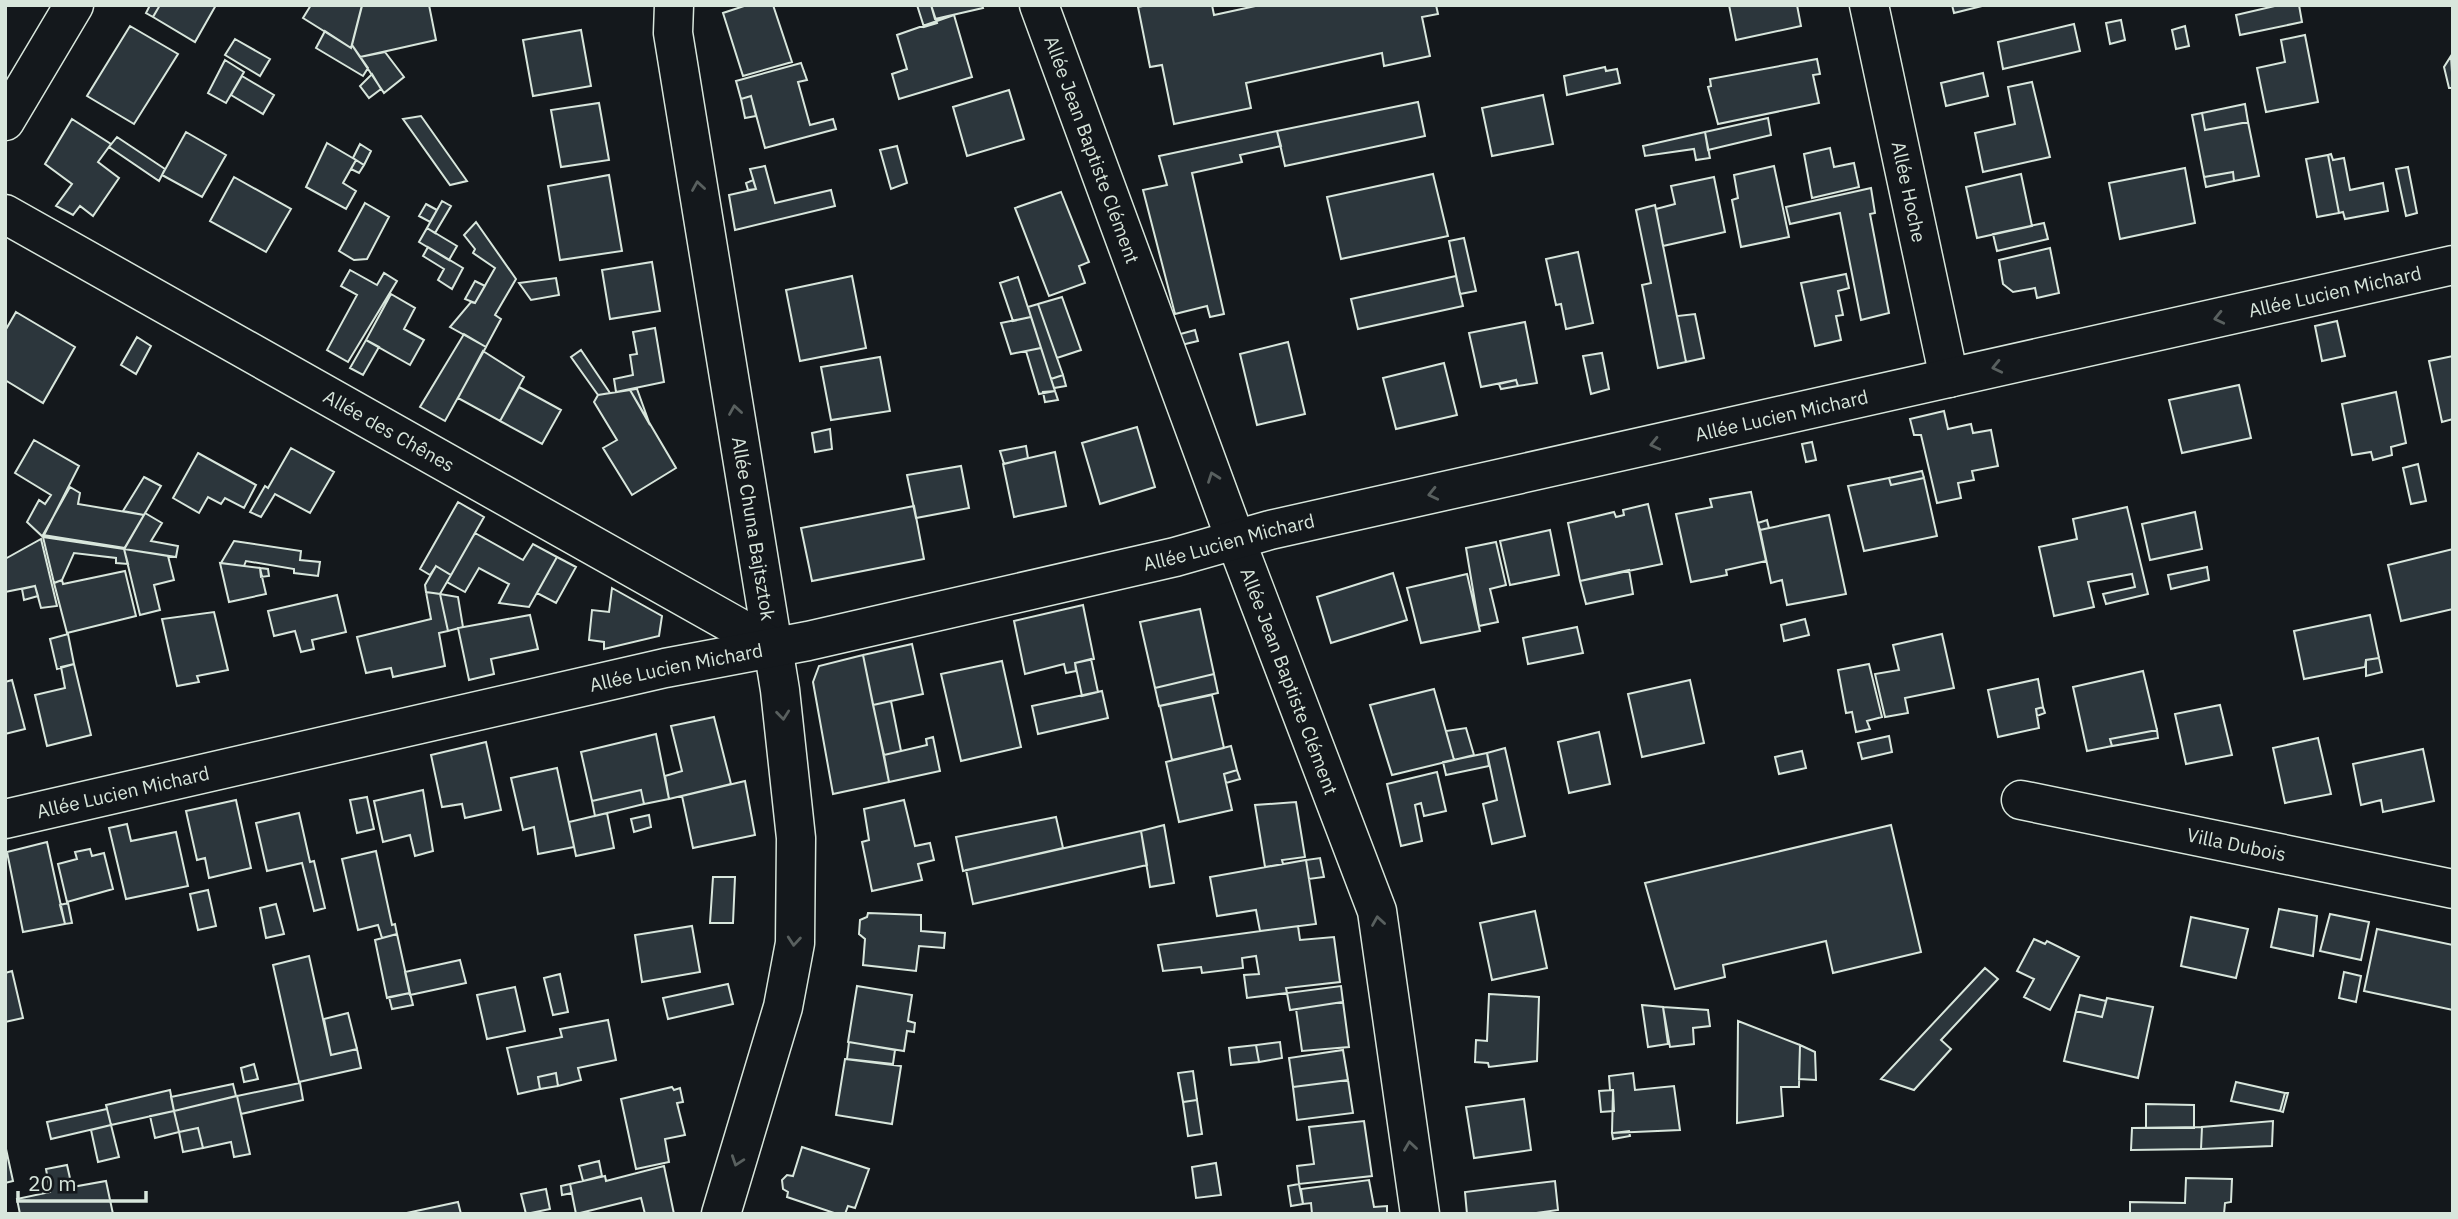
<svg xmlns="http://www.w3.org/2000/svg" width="2458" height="1219" viewBox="0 0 2458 1219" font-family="'IBM Plex Sans',sans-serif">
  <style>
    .building { fill: #2c363c; stroke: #d8e6dc; stroke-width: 2 }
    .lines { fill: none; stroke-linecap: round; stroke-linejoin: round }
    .street-casing { stroke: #d8e6dc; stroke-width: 41 }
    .street { stroke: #14181c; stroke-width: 38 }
    .oneway { stroke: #59605f }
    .labels { text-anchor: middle; stroke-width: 5; stroke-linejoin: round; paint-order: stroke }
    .street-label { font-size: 19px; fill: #d8e6dc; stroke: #14181c }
  </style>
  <rect width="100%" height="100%" fill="#14181c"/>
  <path class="building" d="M150 5H160L153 17 146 13Z
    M160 5H216L195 42 153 17Z
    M311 5H362L351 48 303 18Z
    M429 5 436 40 360 57 352 45 362 6Z
    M747 5H773L792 62 743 76 723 13Z
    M917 5H931L937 23 924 27Z
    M931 5H982L983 8 935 19Z
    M1147 5H1212L1214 15 1260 5H1436L1438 14 1422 17 1430 56 1384 66 1382 53 1246 83 1251 108 1174 124 1162 65 1150 67 1138 7Z
    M1729 5H1797L1801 26 1736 40Z
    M1952 5H1986L1954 13Z
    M2279 5H2299L2302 22 2240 35 2236 15Z
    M954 15 972 77 899 99 892 74 907 69 897 35Z
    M2121 20 2125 40 2110 44 2106 23Z
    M2074 24 2080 51 2003 69 1998 42Z
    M130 26 178 54 134 124 87 96Z
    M2185 26 2189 46 2176 49 2172 30Z
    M581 30 591 86 533 96 523 40Z
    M325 31 351 48 352 45 368 68 363 76 316 48Z
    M2305 35 2318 102 2266 112 2257 68 2285 62 2281 40Z
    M235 39 270 59 260 76 225 55Z
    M385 52 404 77 384 93 360 57Z
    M2451 56 2453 88H2449L2444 67Z
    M1817 59 1820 74 1813 75 1819 103 1718 124 1708 87 1711 86 1710 79Z
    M225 60 244 72 226 103 208 93Z
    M801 63 807 80 798 82 810 125 833 119 836 129 765 148 751 96 741 99 736 81Z
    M1605 67 1606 71 1617 69 1620 83 1567 95 1564 76Z
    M1983 73 1988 96 1946 106 1941 83Z
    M372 74 381 89 369 98 360 86Z
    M242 76 274 95 263 114 231 95Z
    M2032 82 2050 157 1983 172 1975 133 2015 124 2008 87Z
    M1009 90 1024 139 967 156 953 107Z
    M1543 95 1553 144 1492 156 1482 108Z
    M751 96 756 116 745 118 741 99Z
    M1418 102 1425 136 1285 166 1277 131Z
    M599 103 609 160 561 167 551 110Z
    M2245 104 2248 122 2205 130 2202 113Z
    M2202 113 2205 130 2248 122 2259 176 2234 181 2233 172 2204 177 2192 115Z
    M421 116 467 181 450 185 403 119Z
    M1768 118 1771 135 1708 150 1705 132Z
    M72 119 111 144 98 162 119 178 93 216 80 206 73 215 56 206 72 184 45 164Z
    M1277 131 1281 146 1240 155 1242 162 1192 173 1224 314 1210 317 1207 306 1175 314 1143 190 1167 185 1159 156Z
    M186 132 226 155 202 197 162 175Z
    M1705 132 1710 158 1696 160 1694 149 1645 156 1643 146Z
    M117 137 165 169 159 181 109 147Z
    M327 143 356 160 343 183 356 191 346 209 306 187Z
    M360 144 371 151 364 165 353 158Z
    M897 146 907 183 891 189 880 150Z
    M1830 148 1834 167 1854 163 1859 187 1812 198 1804 154Z
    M2331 154 2333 160 2344 158 2350 190 2383 183 2388 211 2345 219 2343 212 2339 213 2328 155Z
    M2328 155 2339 213 2317 217 2306 159Z
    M356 160 364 165 359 173 351 169Z
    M765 166 775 203 831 190 835 206 735 230 729 195 756 189 750 169Z
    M1774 166 1789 237 1741 247 1732 200 1738 198 1734 175Z
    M2408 167 2417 213 2406 216 2396 169Z
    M2185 168 2195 223 2120 239 2109 183Z
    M2233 172 2234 181 2206 187 2204 177Z
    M1433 174 1448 236 1341 259 1327 197Z
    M2021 174 2032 226 1977 238 1966 187Z
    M609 175 622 251 560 260 548 186Z
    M234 177 291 209 266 252 210 221Z
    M1714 177 1725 232 1663 246 1656 209 1675 204 1671 186Z
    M753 180 756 189 748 190 746 183Z
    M1871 188 1875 213 1870 214 1889 313 1861 320 1840 213 1790 224 1786 207Z
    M1061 192 1089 262 1079 266 1085 283 1049 296 1015 208Z
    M442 201 451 206 435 233 427 228Z
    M365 203 389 217 367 259 354 260 339 251Z
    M426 204 437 210 430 222 419 216Z
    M1655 205 1686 362 1658 368 1642 285 1651 283 1636 210Z
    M476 222 516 279 495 315 501 319 486 347 450 327 471 302 475 303 495 268 473 253 475 249 464 235Z
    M2044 223 2048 239 1997 251 1993 234Z
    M427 228 457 246 449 260 419 242Z
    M1464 238 1476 291 1460 294 1449 241Z
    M428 247 463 268 452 289 438 280 444 269 423 256Z
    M2050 248 2059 293 2037 298 2035 288 2013 292 2003 284 1999 260Z
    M1578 252 1593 323 1566 329 1561 304 1556 305 1546 259Z
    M652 262 660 311 610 319 602 270Z
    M350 270 377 285 384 273 397 281 348 362 327 350 357 295 341 286Z
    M1846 274 1849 288 1838 291 1843 315 1836 316 1841 340 1815 346 1801 283Z
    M852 276 866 348 800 361 786 290Z
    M1456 276 1463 306 1358 329 1351 299Z
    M1018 277 1031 317 1013 321 1000 283Z
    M556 278 559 295 531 300 519 283Z
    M475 281 485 286 475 303 465 299Z
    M391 294 415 308 404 329 424 340 410 365 366 340Z
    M1062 297 1081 350 1057 358 1038 304Z
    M1038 304 1063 375 1051 379 1028 307Z
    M16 312 75 347 43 403 5 380V331Z
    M1695 314 1704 358 1686 362 1677 316Z
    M1031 317 1041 348 1011 354 1001 323Z
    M2337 321 2345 356 2322 361 2315 326Z
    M1525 322 1537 383 1518 386 1516 380 1481 387 1469 333Z
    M655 328 664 382 616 392 614 379 633 375 630 355 637 354 633 332Z
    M1195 330 1198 341 1181 345 1177 335Z
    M464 334 486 347 445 421 420 407Z
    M137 337 151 346 136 374 121 365Z
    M366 340 379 347 363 375 350 368Z
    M1288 342 1305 414 1257 425 1240 354Z
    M1041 348 1055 391 1039 394 1026 351Z
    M581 350 610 393 598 395 571 357Z
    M483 351 524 377 500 421 458 398Z
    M1602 353 1609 389 1591 394 1583 356Z
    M2453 356V419L2442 422 2429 361Z
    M880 357 890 411 831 420 821 367Z
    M1444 363 1457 415 1396 429 1383 378Z
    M1063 375 1066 386 1054 388 1051 379Z
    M1516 380 1518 386 1501 389 1499 384Z
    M2239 385 2251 438 2182 453 2169 400Z
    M519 387 561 410 542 444 500 421Z
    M636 389H637L650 425 630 390Z
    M630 390 676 468 632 495 603 448 617 440 594 402 598 395Z
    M1055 391 1058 400 1045 402 1043 392Z
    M2396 392 2406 443 2391 447 2392 455 2373 460 2371 452 2352 455 2342 404Z
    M1944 411 1948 429 1971 424 1973 433 1991 430 1998 466 1972 471 1974 480 1958 483 1961 498 1937 503 1921 435H1914L1910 419Z
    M1137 427 1155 487 1100 504 1082 443Z
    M830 429 832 449 815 452 812 433Z
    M34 440 79 466 43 537 27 522 39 500 45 504 51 495 15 473Z
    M1812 442 1816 460 1806 462 1802 444Z
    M1026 446 1028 458 1004 464 1000 451Z
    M291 448 334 472 310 513 275 494 261 517 250 512 265 486 268 488Z
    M1055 452 1066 506 1014 517 1003 464Z
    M198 453 256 485 244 508 225 498 221 504 208 497 199 513 173 498Z
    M2418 464 2426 501 2411 504 2403 468Z
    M961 466 969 508 916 518 907 475Z
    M1922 471 1924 478 1891 485 1889 478Z
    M144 477 161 486 144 515 123 511Z
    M1889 478 1891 485 1924 478 1937 536 1864 551 1848 486Z
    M70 487 80 493 78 504 144 515 125 548 43 535Z
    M1751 492 1766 561 1726 570 1727 575 1691 582 1676 514 1712 507 1710 499Z
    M458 502 484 517 451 575 436 566 430 575 420 569Z
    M1648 504 1662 564 1580 581 1568 523 1614 512 1616 517 1624 515 1623 510Z
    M914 506 924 559 812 581 801 528Z
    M2127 507 2148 594 2106 604 2103 594 2135 587 2132 574 2088 582 2094 607 2054 616 2039 547 2077 539 2073 519Z
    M2195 512 2202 549 2150 560 2142 524Z
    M145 513 162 523 151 541 178 546 176 557 124 549Z
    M1829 515 1846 594 1787 605 1782 580 1771 583 1760 530Z
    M1767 520 1769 528 1760 530 1758 523Z
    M1550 530 1559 575 1510 585 1500 541Z
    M475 533 523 560 533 544 557 557 529 607 499 603 509 584 479 568 465 592 447 582Z
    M43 537 124 549 128 564 116 563V558L74 553 62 580 54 583Z
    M41 539 57 606 41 608 35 586 5 592V559Z
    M234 541 301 551 300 560 320 562 318 576 294 573V569L246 561 244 566 221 563Z
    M1496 542 1506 585 1490 589 1498 622 1479 626 1466 548Z
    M124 549 168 556 174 580 154 585 160 610 140 615Z
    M2453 549V609L2401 621 2388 565Z
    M557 557 576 567 556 603 537 593Z
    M220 563 260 568 266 594 229 602Z
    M436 566 451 575 440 594 426 592 425 585Z
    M2207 567 2209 580 2171 589 2168 575Z
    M260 568 268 569 269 576 261 577Z
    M1629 570 1633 594 1586 604 1580 581Z
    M125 571 136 616 67 633 54 583 62 580 63 584Z
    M1393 573 1407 620 1331 643 1317 597Z
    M1467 574 1480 631 1421 643 1407 588Z
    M35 586 38 596 24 600 22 589Z
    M612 588 662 616 659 636 604 649V642L589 640 592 610 609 612Z
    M426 592 440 594 448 631 439 633 445 666 393 677 391 668 366 673 357 637 431 619Z
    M440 594 458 597 463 627 448 631Z
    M337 595 346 632 312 640 314 649 301 652 295 631 274 636 268 611Z
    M1083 605 1094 659 1075 663 1076 671 1066 673 1064 664 1025 674 1014 621Z
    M1200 609 1214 674 1155 688 1140 622Z
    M214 612 228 670 197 676 199 682 177 686 162 619Z
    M530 615 538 649 491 659 494 674 469 680 458 628Z
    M2370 615 2379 658 2366 660 2365 667 2304 679 2294 631Z
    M1805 619 1809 635 1784 641 1781 625Z
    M1577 627 1583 653 1528 664 1523 638Z
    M68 634 74 664 57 669 50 639Z
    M1942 634 1954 688 1905 698 1908 713 1885 717 1875 674 1899 670 1893 645Z
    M912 644 923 694 873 705 863 655Z
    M863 655 889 782 833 794 813 682 819 666Z
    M2379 658 2382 672 2366 676V660Z
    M1091 659 1098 692 1082 696 1075 663Z
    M1002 661 1021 747 961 761 941 674Z
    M74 664 91 735 47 746 35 695 65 688 61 667Z
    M1869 664 1882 717 1867 721 1870 729 1856 732 1852 712 1846 713 1838 670Z
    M2143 671 2157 730 2110 739 2112 746 2087 751 2073 687Z
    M1214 674 1218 693 1159 706 1155 688Z
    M2038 679 2043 707 2036 709 2039 728 1998 737 1988 690Z
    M12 680 25 729 5 734V682Z
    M1690 680 1704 743 1642 757 1628 694Z
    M1434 689 1454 760 1392 775 1370 705Z
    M1102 691 1108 718 1038 734 1032 706Z
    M1212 695 1224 748 1172 760 1160 706Z
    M891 701 901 751 884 755 873 705Z
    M2220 705 2232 755 2186 764 2175 714Z
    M2043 707 2045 713 2037 716 2036 709Z
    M714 717 731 784 669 799 665 776 682 771 671 726Z
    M1466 728 1474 755 1454 760 1446 731Z
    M2157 730 2158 738 2112 746 2110 739Z
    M1599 732 1610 784 1569 793 1558 742Z
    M656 734 669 799 644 804 641 790 592 801 581 752Z
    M1889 736 1892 752 1862 759 1858 743Z
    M933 737 940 771 889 782 884 755 927 745 926 739Z
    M2318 738 2331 794 2285 803 2273 748Z
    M486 742 501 810 465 818 462 804 442 807 431 755Z
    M1231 746 1237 770 1224 774 1232 810 1179 822 1166 762Z
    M1505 748 1525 836 1492 844 1483 804 1497 800 1487 753Z
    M2423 749 2434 801 2383 812 2381 800 2361 805 2353 764Z
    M1802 751 1806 768 1779 774 1775 757Z
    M1487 753 1489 766 1446 775 1443 762Z
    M557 768 574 847 538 854 534 827 523 830 511 778Z
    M1237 770 1240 779 1226 783 1224 774Z
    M1437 772 1446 811 1424 816 1421 803 1415 805 1422 841 1401 846 1387 784Z
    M745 781 755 835 693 848 682 796Z
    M423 790 433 851 415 856 410 835 383 842 374 801Z
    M641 790 644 804 595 816 592 801Z
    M367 797 374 829 357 833 350 800Z
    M236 800 251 868 209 878 205 858 197 860 186 811Z
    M904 800 915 846 930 843 934 860 918 864 922 880 872 891 862 842 869 840 864 809Z
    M1296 802 1305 857 1282 860 1283 864 1265 867 1255 805Z
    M299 813 310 862 314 861 325 908 314 911 302 863 267 871 256 823Z
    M607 813 614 848 576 856 569 822Z
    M649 815 651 827 634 832 631 819Z
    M1056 817 1063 848 963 871 956 837Z
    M127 824 131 841 176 832 188 886 126 899 109 828Z
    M1164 825 1174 883 1150 887 1141 831Z
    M1891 825 1921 952 1833 973 1826 941 1723 965 1725 977 1675 989 1645 883Z
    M1141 831 1147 865 973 904 966 870Z
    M47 842 65 924 23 932 7 852Z
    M90 849 92 856 104 853 113 889 67 902 58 864 77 859 75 852Z
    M376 851 392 925 395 924 397 934 382 938 378 925 358 930 342 859Z
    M1320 858 1324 877 1309 879 1306 860Z
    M1306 860 1316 924 1260 931 1256 910 1217 916 1210 877Z
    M713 877H735L733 923H710Z
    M208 890 216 926 198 930 190 894Z
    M68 903 72 923 65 924 60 905Z
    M276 904 284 934 266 938 260 908Z
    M2279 909 2317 916 2313 956 2271 947Z
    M1535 911 1547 968 1492 980 1480 923Z
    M868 913 921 915V931L945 933 944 948 919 946 916 971 863 965 865 939 859 934 860 920 867 917Z
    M2330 914 2369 922 2361 960 2320 951Z
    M2191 917 2248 929 2236 978 2181 966Z
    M692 926 700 972 642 982 635 935Z
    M1298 926 1300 940 1334 937 1340 982 1286 988 1287 993 1247 998 1244 975 1259 974 1256 956 1242 958 1243 968 1202 973 1201 967 1163 971 1158 945Z
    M2377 929 2453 945V1010L2364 991Z
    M397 934 410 993 387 998 375 940Z
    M2034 939 2045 944 2047 941 2079 957 2050 1010 2024 997 2034 979 2017 971Z
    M309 956 331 1055 357 1049 361 1068 299 1082 273 965Z
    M460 960 466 983 410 995 405 972Z
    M1985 968 1998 979 1941 1040 1951 1049 1914 1090 1881 1079Z
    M12 971 23 1018 5 1022V973Z
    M2344 972 2361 976 2356 1002 2339 998Z
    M560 974 568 1012 553 1015 544 978Z
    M728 984 733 1004 668 1019 663 998Z
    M857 986 912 995 908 1021 915 1023 914 1032 907 1031 904 1051 848 1042Z
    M1341 986 1343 1002 1290 1010 1287 993Z
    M515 987 525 1031 487 1039 477 995Z
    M410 993 413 1005 392 1009 389 997Z
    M1489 994 1539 997 1537 1061 1489 1067 1488 1063 1475 1062 1476 1040 1487 1041Z
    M2080 995 2106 1001 2102 1017 2076 1011Z
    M2107 998 2153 1007 2138 1078 2064 1061 2076 1011 2102 1017Z
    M1343 1002 1349 1047 1302 1051 1296 1009Z
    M1642 1005 1663 1007 1668 1044 1648 1047Z
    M1663 1007 1708 1010 1710 1026 1693 1028 1694 1044 1670 1047Z
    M348 1013 357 1049 331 1055 324 1019Z
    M608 1020 616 1060 578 1068 581 1080 558 1086 556 1073 538 1077 540 1089 518 1094 507 1048 562 1037 560 1029Z
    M1738 1021 1800 1045 1799 1087H1781L1783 1116 1737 1123Z
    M849 1042 895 1050 893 1064 847 1059Z
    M1280 1042 1282 1058 1259 1062 1256 1045Z
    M1256 1045 1259 1062 1231 1065 1229 1048Z
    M1800 1045 1815 1052 1816 1080 1799 1079Z
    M1343 1050 1348 1080 1293 1087 1289 1058Z
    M845 1059 901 1066 892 1124 836 1115Z
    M254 1064 258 1079 244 1082 241 1068Z
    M1193 1071 1197 1100 1183 1102 1178 1073Z
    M556 1073 558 1086 540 1089 538 1077Z
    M1633 1073 1635 1090 1674 1086 1680 1130 1612 1133 1613 1090H1610L1609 1076Z
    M1348 1080 1353 1113 1297 1120 1293 1087Z
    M2236 1082 2285 1093 2280 1111 2231 1101Z
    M300 1083 303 1100 241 1114 237 1096Z
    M233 1084 236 1096 174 1111 171 1097Z
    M672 1087 674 1090 680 1088 683 1102 677 1103 685 1135 665 1139 669 1162 636 1169 621 1099Z
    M170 1090 174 1111 111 1125 106 1105Z
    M1613 1090 1614 1111 1601 1112 1599 1091Z
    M2285 1093H2288L2283 1112 2280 1111Z
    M237 1096 250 1154 234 1157 231 1142 203 1148 198 1128 179 1132 174 1111Z
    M1524 1099 1531 1150 1474 1158 1466 1107Z
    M1197 1100 1202 1134 1188 1136 1183 1102Z
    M2146 1104 2194 1105V1128H2146Z
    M107 1109 111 1125 51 1139 47 1122Z
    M174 1111 179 1132 155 1138 150 1116Z
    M1364 1121 1372 1176 1299 1184 1297 1166 1314 1164 1309 1127Z
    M2273 1121 2272 1146 2201 1149 2202 1127Z
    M111 1125 119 1157 98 1162 91 1130Z
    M2202 1127 2201 1149 2131 1150 2132 1128Z
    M198 1128 203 1148 183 1152 179 1132Z
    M1629 1131 1630 1136 1613 1139 1612 1133Z
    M802 1147 869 1169 855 1208 848 1206 845 1214H837L787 1197 788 1192 783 1189 782 1180 787 1175 793 1176Z
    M6 1149 13 1181 5 1183V1149Z
    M599 1161 602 1176 583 1181 579 1166Z
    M1216 1163 1221 1195 1196 1198 1192 1167Z
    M67 1165 72 1187 106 1181 113 1214H20L17 1199 50 1192 46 1169Z
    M664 1166 674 1214H645L641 1198 576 1214 570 1184 605 1176 606 1181Z
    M2186 1178 2232 1179 2231 1202 2225 1203 2224 1214H2130V1202L2185 1203Z
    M1369 1180 1374 1207 1387 1206V1214H1312L1311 1203 1303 1204 1301 1189Z
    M1555 1181 1558 1210 1529 1214H1467L1465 1192Z
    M570 1184 572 1193 562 1195 561 1186Z
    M1299 1184 1303 1204 1291 1206 1288 1186Z
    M546 1189 550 1209 526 1214 521 1194Z
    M458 1202 461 1214H402Z"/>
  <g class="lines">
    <g class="street-casing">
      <g id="street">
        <path id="s1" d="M674 5 673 33 780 690 796 838 795 943 783 1007 721 1214"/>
        <path id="s2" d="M1039 5 1236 541 1377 911 1420 1214"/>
        <path id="s3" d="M1869 5 1949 378"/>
        <path d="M5 121 74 5"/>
        <path id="s4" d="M5 214 773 647"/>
        <path id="s5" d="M2021 800 2453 889"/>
        <path id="s6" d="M5 819 665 668 808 641 1175 557 1270 530 2453 265"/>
      </g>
    </g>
    <use href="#street" class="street"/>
  </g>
  <defs><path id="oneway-chevron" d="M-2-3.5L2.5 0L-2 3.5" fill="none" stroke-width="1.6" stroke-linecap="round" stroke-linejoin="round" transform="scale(1.75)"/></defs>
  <g class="oneway">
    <use href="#oneway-chevron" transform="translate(698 186) rotate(-99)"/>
    <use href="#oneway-chevron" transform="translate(2219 318) rotate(167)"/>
    <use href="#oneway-chevron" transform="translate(1997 367) rotate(167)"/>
    <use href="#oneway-chevron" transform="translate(735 410) rotate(-99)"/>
    <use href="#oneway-chevron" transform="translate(1655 444) rotate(167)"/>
    <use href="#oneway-chevron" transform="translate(1213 477) rotate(-110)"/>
    <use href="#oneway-chevron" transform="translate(1433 494) rotate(167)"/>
    <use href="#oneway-chevron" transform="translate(783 715) rotate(84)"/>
    <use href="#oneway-chevron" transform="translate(1378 921) rotate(-99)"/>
    <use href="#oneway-chevron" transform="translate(794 941) rotate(95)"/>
    <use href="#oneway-chevron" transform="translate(1410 1146) rotate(-98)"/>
    <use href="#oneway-chevron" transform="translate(737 1161) rotate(109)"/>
  </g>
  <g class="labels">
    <g class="street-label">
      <text dy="7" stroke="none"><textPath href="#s2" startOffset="154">Allée Jean Baptiste Clément</textPath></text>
      <text dy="7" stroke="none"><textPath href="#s3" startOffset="191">Allée Hoche</textPath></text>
      <text dy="7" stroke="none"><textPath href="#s6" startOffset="2389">Allée Lucien Michard</textPath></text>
      <text dy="7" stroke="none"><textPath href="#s6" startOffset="1822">Allée Lucien Michard</textPath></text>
      <text dy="7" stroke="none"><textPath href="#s4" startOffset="441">Allée des Chênes</textPath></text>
      <text dy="7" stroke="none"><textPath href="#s1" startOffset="530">Allée Chuna Bajtsztok</textPath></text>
      <text dy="7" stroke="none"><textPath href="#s6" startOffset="1255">Allée Lucien Michard</textPath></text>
      <text dy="7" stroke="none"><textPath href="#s6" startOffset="688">Allée Lucien Michard</textPath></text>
      <text dy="7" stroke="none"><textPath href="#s2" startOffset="721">Allée Jean Baptiste Clément</textPath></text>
      <text dy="7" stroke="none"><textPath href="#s6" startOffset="121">Allée Lucien Michard</textPath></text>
      <text dy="7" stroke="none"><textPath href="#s5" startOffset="220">Villa Dubois</textPath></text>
    </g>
  </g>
  <rect width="2458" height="1219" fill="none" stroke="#d8e6dc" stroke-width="14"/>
  <path d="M18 1191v10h128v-10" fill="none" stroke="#d8e6dc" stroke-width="3.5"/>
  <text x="28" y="1191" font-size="21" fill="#d8e6dc" stroke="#14181c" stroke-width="5" paint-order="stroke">20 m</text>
</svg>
